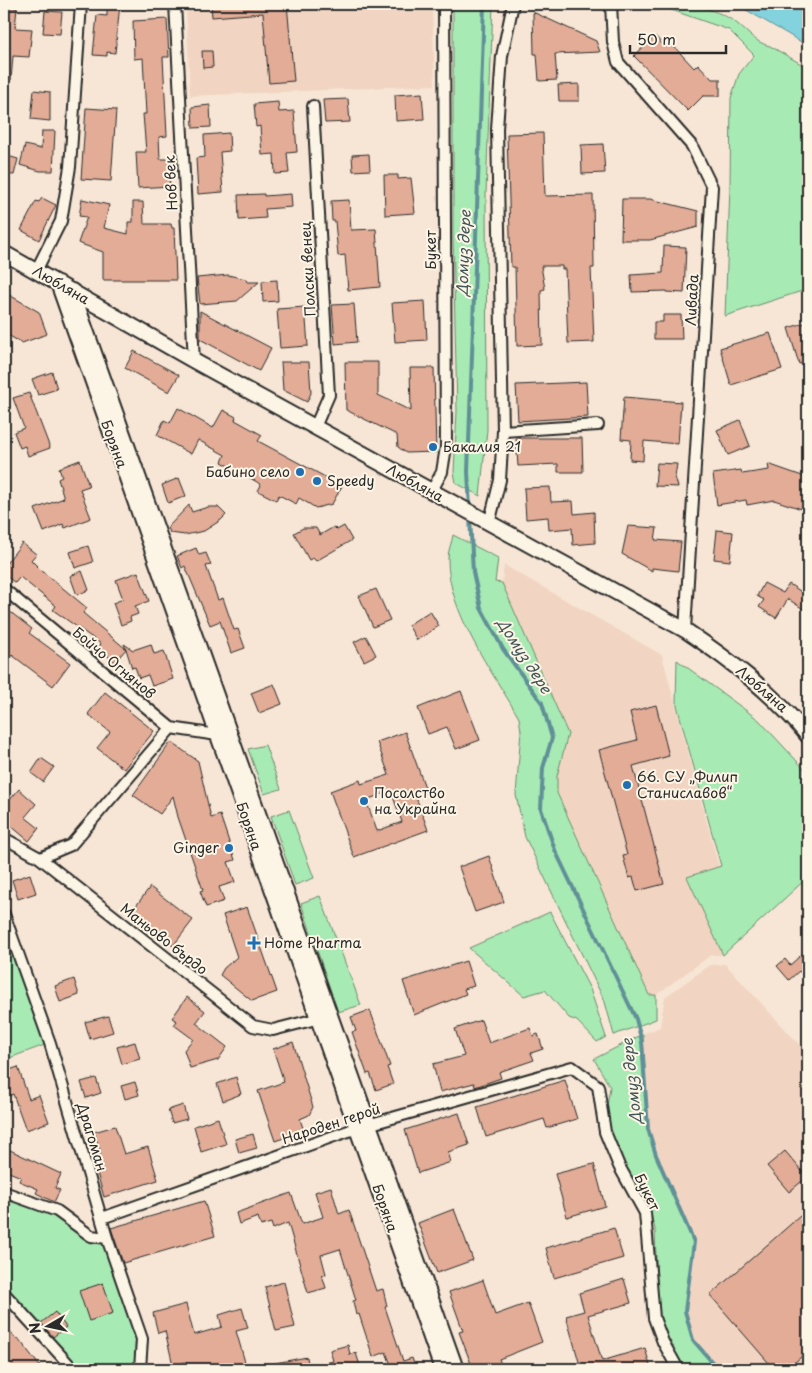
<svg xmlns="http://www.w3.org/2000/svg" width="812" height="1373" viewBox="0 0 812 1373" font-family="'Playpen Sans',sans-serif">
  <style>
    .built { fill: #f1d5c2 }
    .green { fill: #a8eab3; stroke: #6a8a6f }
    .water { fill: #83d3df; stroke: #609097 }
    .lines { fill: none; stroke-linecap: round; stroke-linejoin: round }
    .stream { stroke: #609097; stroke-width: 4 }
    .building { fill: #e2ac97; stroke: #2b2b2b; fill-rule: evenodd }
    .street-casing { stroke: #2b2b2b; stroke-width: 14 }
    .secondary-casing { stroke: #2b2b2b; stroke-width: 18 }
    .street { stroke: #fcf5e5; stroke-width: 10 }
    .secondary { stroke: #fcf5e5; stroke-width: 14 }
    .poi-dot { fill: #1f6fb2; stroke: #fcf5e5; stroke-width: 2 }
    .labels { text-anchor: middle; stroke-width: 4; stroke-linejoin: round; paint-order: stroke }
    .street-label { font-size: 14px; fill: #2b2b2b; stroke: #fcf5e5 }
    .poi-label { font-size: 14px; fill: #2b2b2b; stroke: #fcf5e5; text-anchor: start }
    .water-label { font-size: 15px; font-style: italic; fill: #415558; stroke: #fcf5e5 }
  </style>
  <rect width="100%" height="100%" fill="#f7e6d5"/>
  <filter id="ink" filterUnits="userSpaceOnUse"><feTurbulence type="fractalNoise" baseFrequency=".02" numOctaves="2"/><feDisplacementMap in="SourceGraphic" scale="10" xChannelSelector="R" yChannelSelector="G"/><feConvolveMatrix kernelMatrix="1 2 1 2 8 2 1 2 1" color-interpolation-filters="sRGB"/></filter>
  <g filter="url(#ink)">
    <path class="built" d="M186 4H432L435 85 190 96Z
      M504 565 662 655 719 867 687 877 723 955H711L656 995H649L557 793V776L567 734 502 583Z
      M725 964 808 1054V1369H718L693 1340 685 1311 694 1242 656 1155 648 1129 643 1034 660 1027 665 997 710 965Z"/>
    <path class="green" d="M453 4H493L486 193 487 430 480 496 456 483 454 472 457 411 453 237Z
      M660 4C687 4 712 6 735 22 746 30 755 43 770 46L808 68V289L725 316 730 188 731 98 739 74 754 55 729 30 663 7Z
      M453 535 498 558 495 582 502 583 568 734 557 776V793L649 995H656V1019L614 1035 605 1002 525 837 516 795 521 731 519 718C493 672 447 612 448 558 448 550 452 542 453 535Z
      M677 660 759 720 808 773V877L723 955 687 877 721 866 676 702Z
      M265 745 281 789 264 794 248 749Z
      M289 810 314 878 295 885 271 816Z
      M320 896 361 1005 338 1012 301 903Z
      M550 912 590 989 606 1037 597 1042 577 1021 569 1018 545 990 524 996 469 948Z
      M4 924 50 1043 4 1060Z
      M643 1034 648 1129 656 1155 694 1242 685 1311 693 1340 718 1369H683L665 1338 658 1317 655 1229 647 1201 624 1165 609 1130 607 1106 610 1087 594 1059Z
      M4 1192 57 1211 91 1236 107 1238 142 1339 140 1369H73L4 1293Z"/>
    <path class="water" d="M736 4H789L808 16V46Z"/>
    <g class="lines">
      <path class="stream" d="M470 508 468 472 484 4
        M470 517 473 572 481 608 503 649 542 703 552 738 543 768 541 809 555 850 636 1019 642 1042 648 1129 656 1155 694 1242 685 1311 693 1340 718 1369"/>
    </g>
    <path class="building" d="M107 4H120L115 53 107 52V56L93 55 97 15 107 16Z
      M211 4H287L294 81 269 83 263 13 212 17Z
      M4 7 17 8 15 28 32 29 29 57 13 56 11 80 4 79Z
      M45 11 62 12 60 34 43 33Z
      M533 12 596 41 600 52 555 54 557 80 539 81 537 54H534Z
      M167 19 169 57H163L167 136 159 137 160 159H168L170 186 138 188 136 152H146L143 114H146L143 58 134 59 133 21Z
      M655 36 663 45 668 40 694 68 698 64 712 79H720V96H703L688 111 634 56Z
      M202 51H212L213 67 203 68Z
      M579 84V101H559L558 85Z
      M34 90 50 92V121L31 119Z
      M422 93 424 119 396 121 395 95Z
      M348 99 350 122 325 123 323 100Z
      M278 102 279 112 294 111 297 152 287 153 289 173 275 174 274 154 262 155 260 126 256 127 254 104Z
      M210 105 211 127 193 128 192 107Z
      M86 108 116 110 111 181 81 179Z
      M42 131H55L53 171H40L20 165 25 145 41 149Z
      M229 133 230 151 220 152 223 192 198 194 196 158 205 157 204 135Z
      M543 133 545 196 593 195 594 268H591L594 342 568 343 565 269H562V266H541L545 289 541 290 542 345 517 346 515 267H511L507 134Z
      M603 144 605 173 582 174 581 145Z
      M369 154 370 170 353 171 352 155Z
      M4 155 18 159 14 175 4 174Z
      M384 175H398V179L411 178 415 213 385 215Z
      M264 194V196L291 194 292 207 265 209 266 218 239 220 238 195Z
      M42 198 56 205 39 240 21 230 36 201 39 202Z
      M82 199 109 205 104 228 128 234V222H133V202H143L144 224H171L172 228H174L176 280H103V252L78 243 87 217 79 216Z
      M622 199H650L698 211V227L650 240H621Z
      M349 200 351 230 376 229 380 287 348 290 345 255 338 256 335 221H332L331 201Z
      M664 246 686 247 684 293 667 292V291L632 292 631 275 663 273Z
      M228 275 246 279 247 282H259L237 301 200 304 197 278Z
      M277 280 278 301 263 302 262 281Z
      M4 292 39 312 47 334 22 343 4 333Z
      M425 301 427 340 395 342 392 303Z
      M354 304 357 342 335 344 332 305Z
      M305 307 308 346 280 348 277 309Z
      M200 311 271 348 259 371 200 339Z
      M663 315H681L682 339H654V322H663Z
      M808 322V362L799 364 788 328Z
      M770 333 782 369 731 385 720 348Z
      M134 351 179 375 169 392 125 368Z
      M281 362H309L311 393 307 402 283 390Z
      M345 362H378V395L411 411 410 368H434L436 452 406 453 398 447 397 435 346 410Z
      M52 372 57 389 38 395 32 379Z
      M586 382 588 417 518 421 516 385Z
      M29 393 50 448 28 456 25 446 20 448 14 432 24 428 13 398Z
      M624 397 681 402 678 444 644 441 643 461 630 460 631 440 621 439Z
      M178 408 213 428 223 410 236 417 235 420 262 435 258 441 342 486 332 504 316 508 299 498 296 504 279 495 276 500 258 491 261 485 257 482 222 462 225 455 198 440 191 454 157 435 164 420 170 423Z
      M740 420 750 446 728 455 717 430Z
      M516 438H582L583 472H558V464L518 466Z
      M80 460 89 486 80 489 91 518 65 528 63 524 44 532 35 509 64 498 58 479 62 477 59 468Z
      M657 463 677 464 675 477 678 487 655 486Z
      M768 464 808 478V511L774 500 747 505 746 500 717 505 713 474 741 470 742 474 769 470Z
      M179 478 186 496 168 503 162 485Z
      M550 487 551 502 573 501 574 514 594 512 595 543 573 545 572 528 549 530 548 517 526 519 524 488Z
      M189 505 192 512 208 507H218L226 515 221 520 204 531 185 535 170 533 168 527Z
      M344 526 352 540 316 561 313 558 309 560 294 533 303 528H316L320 535 334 527 337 530Z
      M628 526 657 528 655 540 681 542 678 571 652 568V571L622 554Z
      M717 530 733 532 730 561 714 559Z
      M22 543 36 554 31 560 42 571 87 608 83 613 126 649 124 644 133 650 151 644 154 654 164 651 173 679 152 686 148 675 139 678 135 667 132 668 126 649 115 662 98 648 101 644 53 610 56 606 20 577 15 583 4 574V566Z
      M88 546 93 562 75 568 70 552Z
      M196 548 199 555 206 553 211 565 206 566 218 600 223 598 234 630 238 629 245 648 231 653 220 621 210 625 185 566 182 568 177 556Z
      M82 571 89 590 77 595 70 576Z
      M138 572 149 601 135 606 138 614 130 617 131 621 121 625 113 603 123 599 116 580Z
      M764 583 783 593 789 584 808 596V612L788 599 776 618 759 607 764 600 757 596Z
      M376 589 390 620 373 627 359 596Z
      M4 607 32 629 29 633 70 663 53 686 12 655 10 657 4 652Z
      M430 611 439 626 417 640 408 625Z
      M366 636 376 655 364 661 354 642Z
      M274 684 282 704 259 713 251 693Z
      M461 691 480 740 456 749 447 727 428 734 418 708Z
      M105 692 154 731 124 769 97 748 110 732 88 714Z
      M656 705 669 756 633 766 664 884 637 891 633 877 629 878 623 856 627 855 599 750 637 740 630 712Z
      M405 732 427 793 416 797 428 830 354 857 330 791 360 780 361 784 389 775 377 742ZM391 791 402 822 377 831 366 800Z
      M171 742 198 761 211 818 220 815 235 860 228 862 235 882 219 887 224 901 206 907 200 891 203 890 178 817 173 796 160 814 133 795Z
      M41 758 54 767 43 782 31 773Z
      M19 789 36 804 25 817 39 828 29 841 4 820V797L9 801Z
      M489 856 504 902 475 912 459 867Z
      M30 874 36 893 18 899 12 880Z
      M150 887 193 920 173 946 130 914Z
      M247 907 277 992 252 1001 220 975 224 968 237 957 223 915Z
      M808 949V981L799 971 789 980 777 966 785 959 790 965Z
      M466 961 474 986 464 989 466 994 414 1015 403 981Z
      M74 979 79 995 60 1002 55 986Z
      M187 997 205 1011 196 1023 227 1047 218 1060 190 1068 184 1050 193 1039 174 1025 177 1021 172 1018Z
      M370 1010 390 1066 387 1067 393 1084 376 1090 370 1073 367 1074 352 1032 356 1031 351 1017Z
      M108 1016 113 1032 90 1039 85 1022Z
      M481 1020 489 1043 530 1028 533 1036 538 1034 543 1049 531 1053 534 1060 499 1072 501 1078 475 1087 474 1083 440 1092 433 1064 464 1056 455 1029Z
      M135 1042 140 1059 122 1064 117 1047Z
      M293 1042 313 1107 309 1115 300 1119 304 1131 275 1141 258 1091 284 1082 273 1049Z
      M18 1067 29 1099 39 1095 49 1122 26 1130 13 1094 4 1098V1072Z
      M236 1077 241 1094 223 1101 217 1084Z
      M96 1078 101 1093 86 1098 81 1082Z
      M565 1080 577 1119 547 1128 544 1119 486 1137 477 1107Z
      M135 1082 139 1095 125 1099 121 1086Z
      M183 1105 187 1119 172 1123 168 1110Z
      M459 1113 469 1145 448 1152 451 1162 418 1173 405 1130Z
      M218 1118 226 1144 201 1152 194 1126Z
      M115 1126 124 1154 148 1147 158 1180 104 1197 92 1156 101 1154 94 1132Z
      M253 1134 257 1148 239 1153 235 1139Z
      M10 1150 61 1174 55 1188 60 1190 54 1202 36 1193 38 1189 19 1181 21 1177 4 1170V1151L9 1153Z
      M785 1151 807 1177 789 1192 767 1166Z
      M594 1164 605 1206 567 1217 555 1174Z
      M331 1187 339 1214 349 1210 376 1291 383 1289 387 1306 385 1307 403 1361 412 1358 416 1369H383L391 1365 386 1352 373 1357 359 1314 356 1315 353 1301 356 1300 340 1249 321 1255 326 1274 322 1275 326 1288 308 1293 288 1223 273 1229 271 1223 261 1226 258 1217 239 1224 236 1213 291 1193 302 1224 323 1217 315 1192Z
      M204 1201 215 1236 123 1263 111 1228Z
      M454 1209 473 1260 437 1273 418 1223Z
      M808 1209V1351L787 1369H774L710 1295Z
      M614 1228 623 1258 554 1278 546 1248Z
      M624 1279 631 1303 588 1315 602 1361 645 1348 651 1369H581L566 1316 584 1311 579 1293Z
      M483 1280 495 1315 528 1303 542 1342 499 1359 503 1369H473L459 1332 463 1331 449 1292Z
      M284 1282 295 1327 276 1331 265 1287Z
      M103 1283 113 1313 89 1321 79 1291Z
      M186 1304 194 1335 222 1327 219 1315 242 1308 248 1328 236 1331 247 1369H187L186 1362 173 1365 165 1331 158 1333 153 1313Z
      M55 1312 66 1327 53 1337 41 1323Z
      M4 1324 16 1339 18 1338 42 1369H13L4 1358Z
      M348 1345 350 1355 356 1353 361 1369H315L314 1366 333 1361 330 1350Z
      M307 1357 309 1369H270V1364Z"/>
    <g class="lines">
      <g class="street-casing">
        <path id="street" d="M175 4 194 361
          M611 4 613 42 618 62 692 146 712 187 685 630
          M313 106 329 395 315 427
          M36 271 61 221 70 167 81 4
          M503 431 598 425
          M431 492 442 472 446 447 444 4
          M489 524 500 480 503 431 497 129 502 56 513 4
          M4 589 171 728 217 735
          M4 838 40 858 253 1026 273 1030 316 1019
          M40 858 71 845 171 728
          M4 914 50 1043 107 1238 142 1339 140 1369
          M4 1192 57 1211 91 1236 107 1238
          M102 1218 357 1128 572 1067 598 1086 605 1132 619 1166 645 1213 654 1318 663 1342 678 1369
          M4 1293 73 1369"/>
      </g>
      <g class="secondary-casing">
        <path id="secondary" d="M4 253 194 361 685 630C731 661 773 693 808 736
          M58 283 442 1369
          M72 291 456 1369"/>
      </g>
      <use href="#street" class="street"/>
      <use href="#secondary" class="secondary"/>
    </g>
  </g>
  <g class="poi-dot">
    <circle cx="433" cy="447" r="5"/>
    <circle cx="300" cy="472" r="5"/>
    <circle cx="317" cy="481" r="5"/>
    <circle cx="627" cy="785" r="5"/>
    <circle cx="364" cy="801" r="5"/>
    <circle cx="229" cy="848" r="5"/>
    <path d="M251.5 935.5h5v5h5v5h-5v5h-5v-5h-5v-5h5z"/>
  </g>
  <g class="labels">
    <g class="street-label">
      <text transform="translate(171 183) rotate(-93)" y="5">Нов век</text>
      <text transform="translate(431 250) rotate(-90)" y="5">Букет</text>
      <text transform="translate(308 269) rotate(-93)" y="5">Полски венец</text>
      <text transform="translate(61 285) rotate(30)" y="5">Любляна</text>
      <text transform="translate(692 300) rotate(-87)" y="5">Ливада</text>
      <text transform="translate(114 444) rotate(70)" y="5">Боряна</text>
      <text transform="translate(415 483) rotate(29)" y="5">Любляна</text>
      <text transform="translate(114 663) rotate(40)" y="5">Бойчо Огнянов</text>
      <text transform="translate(762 689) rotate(41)" y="5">Любляна</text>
      <text transform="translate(249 826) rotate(71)" y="5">Боряна</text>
      <text transform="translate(164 939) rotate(38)" y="5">Маньово бърдо</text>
      <text transform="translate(331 1124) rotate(-18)" y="5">Народен герой</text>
      <text transform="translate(92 1137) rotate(73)" y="5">Драгоман</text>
      <text transform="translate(647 1192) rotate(64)" y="5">Букет</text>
      <text transform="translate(385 1208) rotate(71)" y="5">Боряна</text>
    </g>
    <g class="poi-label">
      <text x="443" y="452">Бакалия 21</text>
      <text x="290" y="477" text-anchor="end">Бабино село</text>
      <text x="327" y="486">Speedy</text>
      <text x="637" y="782">66. СУ „Филип<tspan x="637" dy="16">Станиславов“</tspan></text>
      <text x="374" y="798">Посолство<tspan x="374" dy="16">на Украйна</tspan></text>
      <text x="219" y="853" text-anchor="end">Ginger</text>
      <text x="264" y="948">Home Pharma</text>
    </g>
    <g class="water-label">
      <text transform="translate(464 253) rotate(-88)" y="5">Домуз дере</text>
      <text transform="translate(524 656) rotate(57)" y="5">Домуз дере</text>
      <text transform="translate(632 1081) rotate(-96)" y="5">Домуз дере</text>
    </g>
  </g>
  <rect width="812" height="1373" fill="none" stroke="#fcf5e5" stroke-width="20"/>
  <rect x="10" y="10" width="792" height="1353" fill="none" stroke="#2b2b2b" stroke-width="2" filter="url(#ink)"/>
  <g transform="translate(48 1326) rotate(261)" stroke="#fcf5e5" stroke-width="4" paint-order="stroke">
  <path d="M0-4L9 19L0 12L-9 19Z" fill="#2b2b2b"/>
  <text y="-8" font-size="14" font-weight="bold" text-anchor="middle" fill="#2b2b2b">N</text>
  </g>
  <path d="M630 45v8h96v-8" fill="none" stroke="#2b2b2b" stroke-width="2.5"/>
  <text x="637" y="45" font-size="15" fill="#2b2b2b" stroke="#fcf5e5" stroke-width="4" paint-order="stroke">50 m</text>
</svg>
